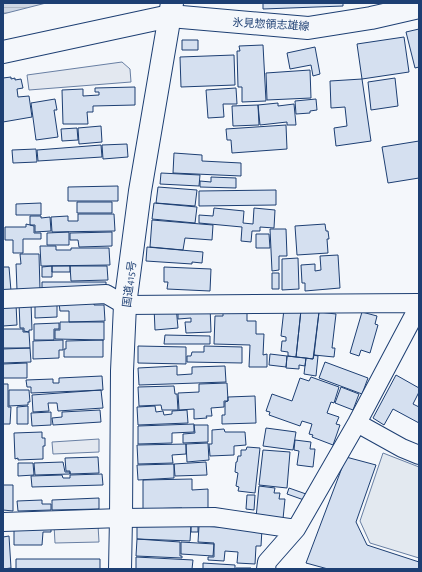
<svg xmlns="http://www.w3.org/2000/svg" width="422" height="572" viewBox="0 0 422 572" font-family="'Alegreya Sans','Noto Sans JP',sans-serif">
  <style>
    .grass { fill: #e3e9f0; stroke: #687fa3 }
    .parking { fill: #e3e8f0; stroke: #687fa3 }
    .water { fill: url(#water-rules); stroke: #687fa3 }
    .building { fill: #d5e0f0; stroke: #1d3f73 }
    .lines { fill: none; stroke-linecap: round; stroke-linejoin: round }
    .street-casing { stroke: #1d3f73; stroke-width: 20 }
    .secondary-casing { stroke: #1d3f73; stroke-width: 24 }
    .primary-casing { stroke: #1d3f73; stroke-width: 24 }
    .highway-casing { stroke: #1d3f73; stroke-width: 24 }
    .street { stroke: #f4f7fb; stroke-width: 18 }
    .secondary { stroke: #f4f7fb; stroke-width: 22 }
    .primary { stroke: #f4f7fb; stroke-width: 22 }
    .highway { stroke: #f4f7fb; stroke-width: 22 }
    .labels { text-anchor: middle; stroke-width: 3; stroke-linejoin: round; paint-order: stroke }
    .street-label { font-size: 11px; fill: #1d3f73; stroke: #f4f7fb }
  </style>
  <defs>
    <pattern id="water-rules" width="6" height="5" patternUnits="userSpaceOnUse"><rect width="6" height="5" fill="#cfd7e4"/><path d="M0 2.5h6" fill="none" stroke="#b1bac7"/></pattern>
  </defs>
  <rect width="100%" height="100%" fill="#f4f7fb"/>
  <path class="grass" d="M383 453 419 467V558L370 543 360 521Z"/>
  <path class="parking" d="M122 62 130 69 131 82 29 90 27 75Z
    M99 439V452L53 454 52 442Z
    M54 525H98L99 542 55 543Z"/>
  <path class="water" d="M3 3H46L3 14Z"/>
  <path class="building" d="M263 3H343V6L263 9Z
    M419 29V67L415 68 406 32Z
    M404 37 409 72 362 79 357 44Z
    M182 40H198V50H182Z
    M263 45 266 101 242 102V87H238L237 51H240L239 46Z
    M315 47 320 74 313 76 311 65 290 69 287 53Z
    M234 55 235 85 181 87 180 57Z
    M310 70 311 98 267 100 266 73Z
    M11 77V79L15 78V80L21 79 23 88 17 89 18 97 29 96 32 117 3 122V78Z
    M395 78 398 106 371 110 368 82Z
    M362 79 371 141 336 146 334 128 347 126 345 107 331 108 330 81Z
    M135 87V105L93 106V112H87L88 124H63L62 90 83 89V96L99 95V92H95V88Z
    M236 88 237 104H223L224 117 208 118 206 90Z
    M55 99 57 110H54L58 137 36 140 31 103Z
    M316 99 317 110 310 111V113L296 114 295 101Z
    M278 103V106L294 104 296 125H287V122L260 125 258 105Z
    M258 105 259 125 233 126 232 106Z
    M286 125 287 149 232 153 231 140H227L226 129Z
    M101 126 102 142 79 144 78 128Z
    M77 128 78 140 62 141 61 129Z
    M419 141V178L388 183 382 147Z
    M127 144 128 157 103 159 102 145Z
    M101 145 102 157 38 161 37 150Z
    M36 149 37 162 13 163 12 150Z
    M174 153 202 155V161L241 163V176L173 173Z
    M161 173 200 175 199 186 160 184Z
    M211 177 236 178V188L200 187V181L211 182Z
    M118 186V201H68V187Z
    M158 187 197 190 195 206 156 203Z
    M276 190V205L199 206V191Z
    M77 202H112V213H77Z
    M41 203V215H16V204Z
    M154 203 197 207 195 223 152 219Z
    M214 208 244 211 243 223 253 224 254 208 275 210 274 228 260 227V231H252L251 242 241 241 242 227 199 223V215L213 216Z
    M78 214H114L115 231 52 232 51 217 68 216V221H78Z
    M30 216H41V218L50 217 51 231 35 232V225H30Z
    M152 220 213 225 212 240 185 238 183 250 150 247Z
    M26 224 34 226V233H41V239H23V253H13V240H5V227H26Z
    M325 224 326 231H328L329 239H327L328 253 297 255 295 226Z
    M270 229H286L287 256H279V270L272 271Z
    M69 232V245H47V233Z
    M112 232V246L79 247 78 240H70V233Z
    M256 234H269L270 248H256Z
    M40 246H56V250H71V248H109L110 265 41 266Z
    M147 247 203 252 202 263 192 262V264L146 261Z
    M20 254H39L40 290H17L16 264H21Z
    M338 255 340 288 305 291V283H302L301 265 315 264V271L321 270 320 256Z
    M298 258 299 289 282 290V259Z
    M52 266H70V272H52Z
    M52 266V277H42V267Z
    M70 266H107L108 280 71 281Z
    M3 267H9L11 291H3Z
    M164 267 211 269 210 291 167 289 168 282H164Z
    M272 273H279V289H272Z
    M42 282H106V292L42 293Z
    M57 302V317L35 318V303Z
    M19 303H31L32 330H29V332L24 331V328H20Z
    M59 303H94V305H104L105 321 69 322V311H60Z
    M3 304H16L17 325 3 326Z
    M176 306 178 328 155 330 154 307Z
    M210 306 211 332 186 333 185 322H191V318L178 319V308Z
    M223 308 247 309V321H256V334H264L263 355 267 354V367H249L250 345 214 344 215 316H223Z
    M284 309 301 310 296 357 288 356V352L281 351 282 341H286V337L281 336Z
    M301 310 319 312 313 359 296 357Z
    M319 312 336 314 332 348H335L334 357 314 355Z
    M362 312 377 316 375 324 378 325 370 353 361 350 359 356 350 353Z
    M60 322H104V340L55 339V330H60Z
    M59 323V329H54V340H34V324Z
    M3 329H23V332H29L30 348H3Z
    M165 335 210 336V344H164Z
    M63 340V350H59V358L33 359V341Z
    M103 340V357H64V349H66V341Z
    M138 346 186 347V364L138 363Z
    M204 346 242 347V363L187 362V356H191L192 352H204Z
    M30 348 31 362 3 363V349Z
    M270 354 287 356 286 367 269 365Z
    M314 355 318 356 316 376 304 374 306 358 313 359Z
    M287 356 306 358 305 366 299 365V369L286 368Z
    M325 362 368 378 362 394 319 378Z
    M27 363V378H3V364Z
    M177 366V375L192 374V367L225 366 226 382 139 385 138 368Z
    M396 375 419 388V392L413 404 419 407V423L393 409 384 425 373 418Z
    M102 376 103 390 31 393V387H27L26 380 53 379V383H59V378Z
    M311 377 339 387 334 403 331 402 327 413 339 417 336 424 340 425 333 445 312 437 313 435 309 434 312 424 302 421 300 426 269 415 270 412 266 411 272 394 292 401 300 378 309 381Z
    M227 383 228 401H224V407L211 408 212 416H206L207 418 194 419V409L179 410 178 393 199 392V384Z
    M3 384H8V407H11L10 424H3Z
    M174 386 175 394H177L178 410H162L161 405 139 406 138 387Z
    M341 387 359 394 353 410 335 403Z
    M9 390H29L30 402H28V405L9 406Z
    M101 390 103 408 58 411 57 403H48L49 411 33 412 32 395Z
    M255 396 256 423 222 424V415H225V402L228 401V397Z
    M28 406V424H17V407Z
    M155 406 156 412 163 411 164 415 172 414V411L187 410 188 423 138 425 137 407Z
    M100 410 101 422 53 425 52 418 62 417V412Z
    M51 412V425L32 426 31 413Z
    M194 424V432L172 433V443L138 444V426Z
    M194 425H208V442L183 443V434L195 433Z
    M266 428 296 432 293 450 263 446Z
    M224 429 225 432H245L246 445 234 446V455L210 456 209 444H212V430Z
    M42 432V438H45V446H43V459L18 460V458L15 459 14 433Z
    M295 440 311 442 310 449H315L313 467 297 465 299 451 294 450Z
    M208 443 209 460 187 462 186 444Z
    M186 444V454L172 455 173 463 138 464 137 445Z
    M247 447 260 448 255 493 238 491 239 487 236 486 238 473 235 472 236 462H237L238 456H241V450H246Z
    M263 450 290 452 287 488 259 485Z
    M98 457 99 473 70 474V471H66L65 458Z
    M346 457 376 465 356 522 367 545 419 562V569H328L306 563Z
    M63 462 65 472H70V474L35 475 34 463Z
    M206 462 207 475 175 476 174 464Z
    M18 463H33L34 475 18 476Z
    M174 464V478L138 480 137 465Z
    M102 474 103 485 32 487 31 476 62 475 63 478H70V475Z
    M192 479V490L208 489V510L182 511V508L143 509V480Z
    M3 485H13V511L3 510Z
    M259 486 275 488 274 493H280L279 499H285L283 519 256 518Z
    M289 488 306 494 304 500 287 494Z
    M247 495H255L254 510 246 509Z
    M99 498V509L52 510V500Z
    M42 500V504H51V510L18 511 17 501Z
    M137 522 191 525 190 541 137 539Z
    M191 524H198V532H191Z
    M51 525V532H43L42 545H14V526Z
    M199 526 262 529 261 546H256L255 564 237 563 238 552 225 551 224 561 208 560V557H214V543L198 542Z
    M9 536 11 568 3 569V537Z
    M137 539 180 542V556H182V558L136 556Z
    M181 542 214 544 213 556 181 554Z
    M136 557 193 560 192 569H136Z
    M16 559H100V569H16Z
    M203 563 235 565V569H203Z
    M236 568H251V569H236Z"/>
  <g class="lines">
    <g class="street-casing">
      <path id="street" d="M3 299 106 294 125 305 419 303
        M357 423 402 448 419 455
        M3 522 121 518 214 517 296 529
        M266 569 267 562 296 529 357 423 419 306"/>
    </g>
    <g class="secondary-casing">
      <path id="secondary" d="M3 52 170 16"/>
    </g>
    <g class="primary-casing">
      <path id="primary" d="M170 16 308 28 371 18 419 7"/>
    </g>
    <g class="highway-casing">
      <path id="highway" d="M120 569 121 518 122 371 125 305 140 191 172 3"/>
    </g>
    <use href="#street" class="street"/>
    <use href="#secondary" class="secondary"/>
    <use href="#primary" class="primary"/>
    <use href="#highway" class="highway"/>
  </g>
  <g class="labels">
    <g class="street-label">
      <text transform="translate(271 24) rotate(3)" y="4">氷見惣領志雄線</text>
      <text transform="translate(129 284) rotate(-83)" y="4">国道415号</text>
    </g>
  </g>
  <rect width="422" height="572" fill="none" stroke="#1d3f73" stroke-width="8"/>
</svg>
